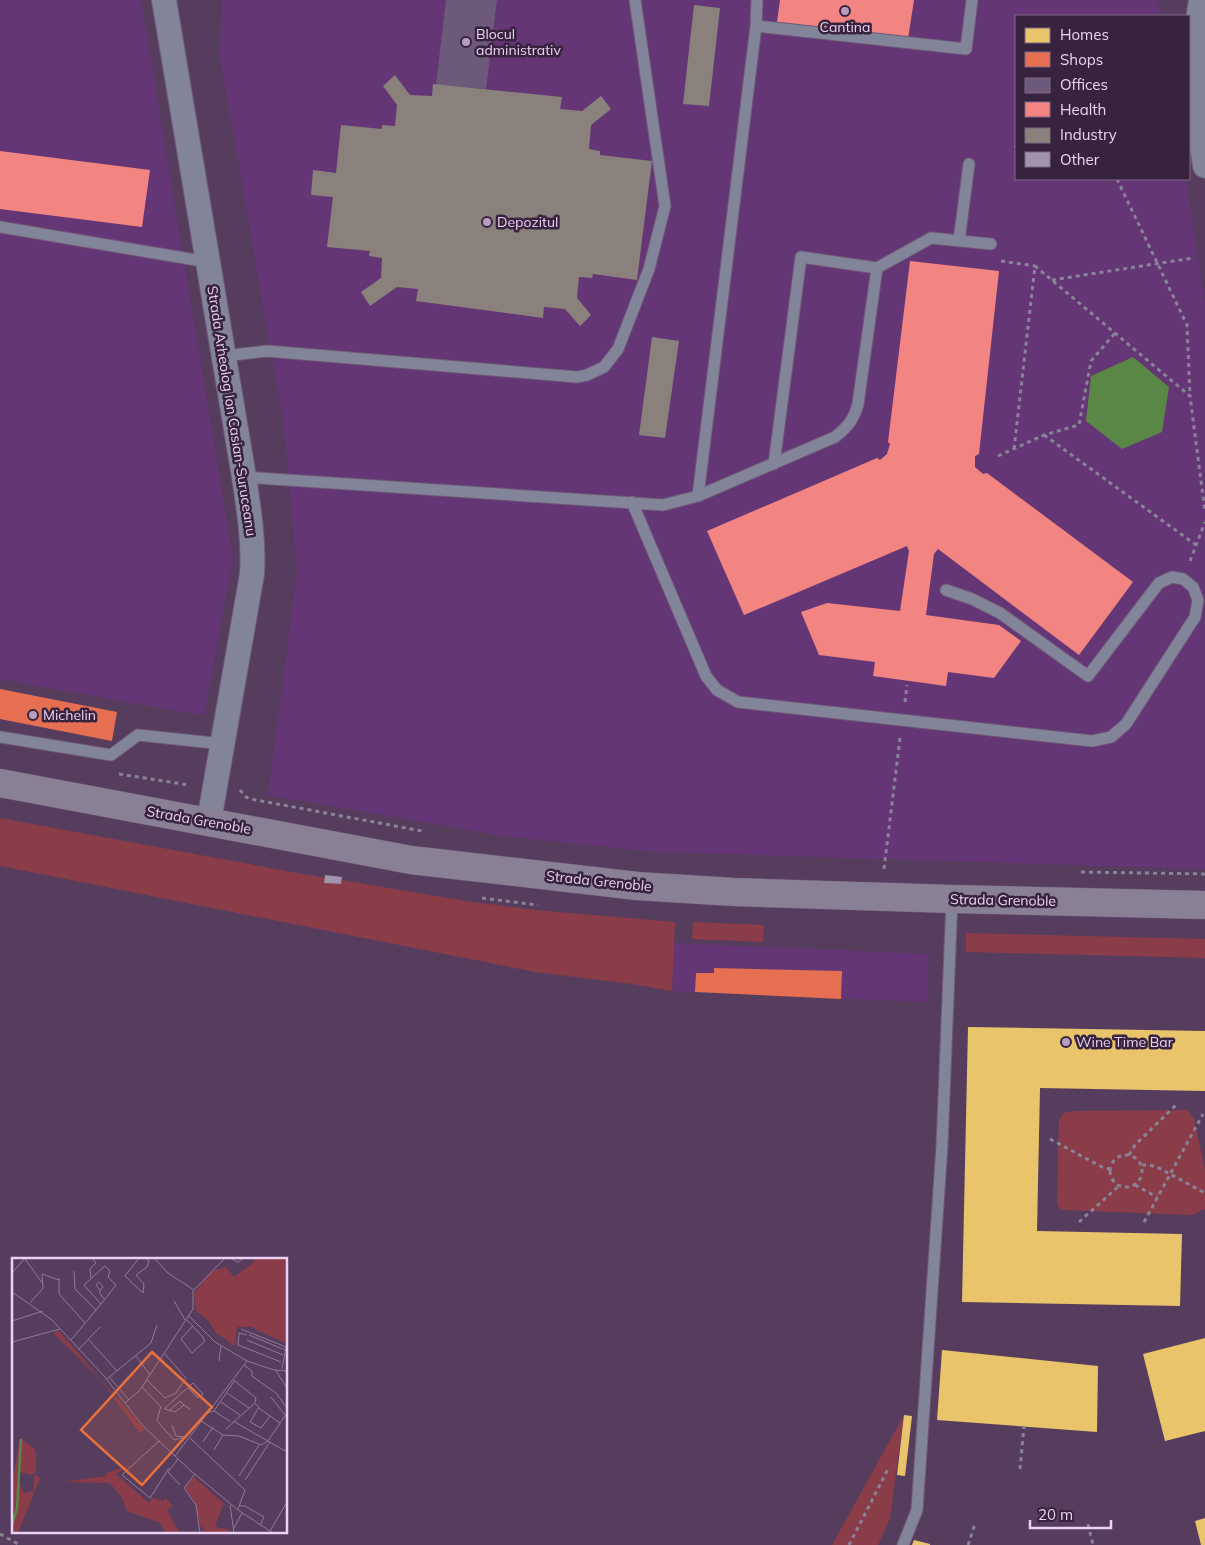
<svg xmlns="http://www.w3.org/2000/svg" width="1205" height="1545" viewBox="0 0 1205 1545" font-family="Mulish,sans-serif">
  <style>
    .built { fill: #653675 }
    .green { fill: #8a3c48 }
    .water { fill: #5b8746 }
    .homes { fill: #e9c46a }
    .shops { fill: #e76f51 }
    .offices { fill: #6d597a }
    .health { fill: #f28482 }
    .industry { fill: #8a817c }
    .building { fill: #a294ad }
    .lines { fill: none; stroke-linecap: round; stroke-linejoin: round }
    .service-casing { stroke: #6f5a77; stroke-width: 13 }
    .minor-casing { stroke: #6f5a77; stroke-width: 26 }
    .primary-casing { stroke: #6f5a77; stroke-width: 29 }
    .path { stroke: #898398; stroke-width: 3; stroke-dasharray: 4 4; stroke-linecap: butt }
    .service { stroke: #82849a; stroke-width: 11 }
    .minor { stroke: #82849a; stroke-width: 24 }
    .primary { stroke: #898095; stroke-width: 28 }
    .poi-dot { fill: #b79ec0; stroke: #37233e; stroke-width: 2 }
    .labels { text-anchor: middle; stroke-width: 5; stroke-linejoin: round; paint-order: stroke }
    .poi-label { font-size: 14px; fill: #ebd2f5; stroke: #37233e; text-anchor: start }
    .street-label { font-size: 14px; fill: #ebd2f5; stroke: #37233e }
    .inset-river { fill: none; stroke: #5b8746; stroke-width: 2.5 }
    .inset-road { fill: none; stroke: #92799a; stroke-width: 1 }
    .view { fill: #e9713b; fill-opacity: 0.15; stroke: #e9713b; stroke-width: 2.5 }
    .inset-edge { fill: none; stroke: #ebd2f5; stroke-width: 2.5 }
  </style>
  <rect width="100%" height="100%" fill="#563d5e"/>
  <path class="built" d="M0 0H141L233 558 204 716 0 679Z
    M222 0H1158L1161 16H1016V179H1186L1205 303V869L656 852 504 836 268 795 297 572 284 427 220 57Z
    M674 943 929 954 927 1002 672 991Z"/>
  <path class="green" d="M0 818 325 878V883L341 884 342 880 466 901 536 910 675 922 672 991 632 984 535 972 0 866Z
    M693 922 764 925 763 942 692 939Z
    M966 933 1205 939V958L966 952Z
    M1187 1110 1194 1119 1205 1170V1209L1192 1215 1063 1210 1059 1208 1057 1202 1059 1120 1065 1112 1078 1111Z
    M904 1415 890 1518 878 1545H832Z"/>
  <path class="water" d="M1133 357 1169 387 1162 432 1122 449 1086 421 1091 376Z"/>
  <path class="homes" d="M968 1027 1205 1031V1091L1040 1088 1037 1231 1182 1234 1180 1306 962 1302Z
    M1205 1338V1431L1165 1441 1143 1354Z
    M942 1350 1098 1366 1097 1432 937 1420Z
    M904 1415 912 1416 905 1476 897 1475Z
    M1205 1518V1545H1201L1195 1521Z
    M914 1540 930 1544V1545H912Z"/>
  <path class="shops" d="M0 689 117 712 112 741 0 719Z
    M714 968 842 971 841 999 695 992 696 973H714Z"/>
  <path class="offices" d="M446 0H497L486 89 436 85Z"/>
  <path class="health" d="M780 0H914L908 39 777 22Z
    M0 151 150 170 142 227 0 209Z
    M910 261 999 271 979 454 975 456V467L983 474 987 473 1133 582 1079 655 938 549 934 554 926 615 999 625 1021 641 994 678 948 672 946 686 873 676 875 662 819 655 801 612 827 603 900 611 909 551 907 546 744 615 707 531 877 458 880 460 887 454 890 444 888 442Z"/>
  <path class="industry" d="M694 5 720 8 709 106 683 104Z
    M395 75 410 95 432 96 433 84 562 97 560 109 582 111 601 96 611 109 591 125 589 149 600 151V155L652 161 637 280 593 274 592 278 579 277 577 298 591 315 580 326 565 309 544 307 543 318 416 301 418 289 397 287 370 306 361 292 381 278 382 258 369 256 370 251 327 247 333 197 311 195 313 170 336 173 341 125 382 129V125L395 126 397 105 383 86Z
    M652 337 679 341 665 438 639 435Z"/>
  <path class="building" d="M325 875 342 877 341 884 324 883Z"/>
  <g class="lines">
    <g class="service-casing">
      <path id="service" d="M756 26 966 49 972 0
        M0 227 208 262
        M959 241 969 164
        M224 356 267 351 577 377 587 375 604 367 618 349 649 269 665 206 635 0
        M774 464 801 257 877 268
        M244 477 663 505 698 496 835 437C848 427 854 419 858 404L877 268 931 238 991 244
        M698 496 756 26 757 0
        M632 502 706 676 717 690 738 702 1092 741 1111 737 1126 724 1195 617 1198 600 1193 587 1183 579 1172 577 1159 583 1088 676 1000 613 972 599 946 590
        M0 737 111 755 138 735 223 744
        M903 1545 917 1510 942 1146 952 899"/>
    </g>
    <g class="minor-casing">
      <path id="minor" d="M164 0 244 477C249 510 254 541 252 574L209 821
        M1201 0 1197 26 1194 87 1205 166"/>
    </g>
    <g class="primary-casing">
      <path id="primary" d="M0 783 411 860 637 886 734 892 952 899 1205 905"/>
    </g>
    <path class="path" d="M1015 148 1016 146
      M1117 179 1187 325 1190 396
      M1001 261 1035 266
      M1052 280 1193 258
      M1044 435 1196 545
      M1014 449 1035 266 1190 396 1205 512
      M998 456 1044 435 1079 425 1091 361 1115 333
      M1190 561 1205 522
      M905 702 907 685
      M119 774 189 785
      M240 790 246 797 251 799 422 831
      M884 869 900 738
      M1081 872 1205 874
      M482 898 538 905
      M1050 1139 1102 1167 1110 1169
      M1110 1171a16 16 0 1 1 32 0a16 16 0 1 1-32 0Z
      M1129 1155 1135 1145 1177 1104
      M1142 1165 1155 1166 1205 1193
      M1135 1185 1157 1197
      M1079 1222 1119 1186
      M1144 1222 1203 1114
      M1020 1469 1024 1426
      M1088 1524 1093 1545
      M0 1534 20 1545
      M849 1545 888 1469
      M968 1545 975 1524"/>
    <use href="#service" class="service"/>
    <use href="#minor" class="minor"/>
    <use href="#primary" class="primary"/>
  </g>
  <g class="poi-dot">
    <circle cx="845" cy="11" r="5"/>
    <circle cx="466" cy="42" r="5"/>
    <circle cx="487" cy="222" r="5"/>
    <circle cx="33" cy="715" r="5"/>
    <circle cx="1066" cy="1042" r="5"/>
  </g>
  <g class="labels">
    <g class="poi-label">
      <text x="845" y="32" text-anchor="middle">Cantina</text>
      <text x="476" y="39">Blocul<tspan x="476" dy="16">administrativ</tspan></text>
      <text x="497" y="227">Depozitul</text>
      <text x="43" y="720">Michelin</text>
      <text x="1076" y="1047">Wine Time Bar</text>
    </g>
    <g class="street-label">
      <text transform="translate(232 411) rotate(81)" y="5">Strada Arheolog Ion Casian-Suruceanu</text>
      <text transform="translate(199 820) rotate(10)" y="5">Strada Grenoble</text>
      <text transform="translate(599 881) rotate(6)" y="5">Strada Grenoble</text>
      <text transform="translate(1003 900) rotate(1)" y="5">Strada Grenoble</text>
    </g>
  </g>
  <g transform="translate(12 1258)">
    <rect width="275" height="275" fill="#563d5e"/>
    <path d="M242 0H275V86L239 69H225L223 88 204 75 196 62 184 53 182 35 200 13 214 9 222 19 242 4ZM47 73 132 171 128 175 88 121 41 75ZM8 180 22 190 24 196V214L20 217 7 214V224L12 235 21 233 23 216 28 220 6 275H0V227ZM121 207 104 216 137 245 140 240 151 243 153 240 161 248 155 252 167 274 172 275H154L148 265 115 253 110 240 98 225 52 224 94 218V215ZM182 219 218 251 211 246 203 269 218 272V275H189L193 269 189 270 183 244 173 230Z" fill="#8a3c48"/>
    <path class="inset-river" d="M0 267 5 250 9 181"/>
    <path class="inset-road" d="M127 0 113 18 131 35 132 26 124 17 135 9 137 3 133 0M142 0 156 15 182 32M218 0 226 4 232 0M13 1 31 26M62 13 63 31 84 52M0 15 13 0M47 20V36L73 65M79 20 78 11 84 5 80 0M88 32 84 27 87 24 91 29 87 34 92 41M0 34 40 62 92 118 131 168 179 213 226 252 261 275M162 43 173 62M18 45 31 30 30 16 47 22M176 57 203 84 235 103 262 112 275 113M174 61 190 78 193 83 180 95 169 81 181 68M0 63 31 53M229 71 274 89 270 111M235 77 227 75 226 87 269 104M237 77 273 92M76 81 105 113M59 82 89 46 93 41 104 27 96 19 98 13 93 8 72 27 89 46M235 82 271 97M0 84 48 71M67 91 88 69M124 98 138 117M207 103 209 88M232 107 240 113V118L264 135 275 150M264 113 275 130M97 119 117 142M95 121 139 85 145 67M135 122 153 140 164 135 174 120 152 95M130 129 148 148M215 135 237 150M259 139 273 157M209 144 228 157M113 145 128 132 181 51V33L213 0M242 145 247 149 238 164 249 170 258 158M149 148 145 163 162 182 173 179 164 178 160 167M247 150 268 165M152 151 181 125 191 136 186 140 176 130M153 151 163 154 172 147 178 151M158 152 168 143 172 147M202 153 219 164M195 155 202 153 223 122M189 163 211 177 202 192M221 163 275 194M214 171 243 145 244 140 223 123M211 177 227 178 249 187 256 183 275 155M178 180 233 232 226 251M147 183 110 217 138 240 157 210M191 184 201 169M163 198 235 103M166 201 156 214 168 227M183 216 172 230 184 247 188 275M227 218 247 187M233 222 258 184M218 247 222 275M228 248H233L252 259 248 267M222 270 230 255M258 273 275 244"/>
    <path class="view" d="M140 94 200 149 130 227 69 172Z"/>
    <rect width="275" height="275" class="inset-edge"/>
  </g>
  <rect x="1015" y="15" width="175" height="165" fill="#37233e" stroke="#7f6987"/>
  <rect x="1025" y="28" width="25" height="15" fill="#e9c46a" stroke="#7f6987"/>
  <text x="1060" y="40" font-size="15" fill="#ebd2f5">Homes</text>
  <rect x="1025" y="52" width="25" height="15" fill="#e76f51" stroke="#7f6987"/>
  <text x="1060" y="65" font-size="15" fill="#ebd2f5">Shops</text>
  <rect x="1025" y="78" width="25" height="15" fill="#6d597a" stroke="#7f6987"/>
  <text x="1060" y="90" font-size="15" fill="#ebd2f5">Offices</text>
  <rect x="1025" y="102" width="25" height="15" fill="#f28482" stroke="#7f6987"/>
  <text x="1060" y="115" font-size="15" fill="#ebd2f5">Health</text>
  <rect x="1025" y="128" width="25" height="15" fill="#8a817c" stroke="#7f6987"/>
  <text x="1060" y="140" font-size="15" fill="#ebd2f5">Industry</text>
  <rect x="1025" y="152" width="25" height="15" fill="#a294ad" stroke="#7f6987"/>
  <text x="1060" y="165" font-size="15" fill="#ebd2f5">Other</text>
  <path d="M1030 1520v8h81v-8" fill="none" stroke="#ebd2f5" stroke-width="2.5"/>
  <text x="1038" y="1520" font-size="15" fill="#ebd2f5" stroke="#37233e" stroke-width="4" paint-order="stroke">20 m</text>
</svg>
